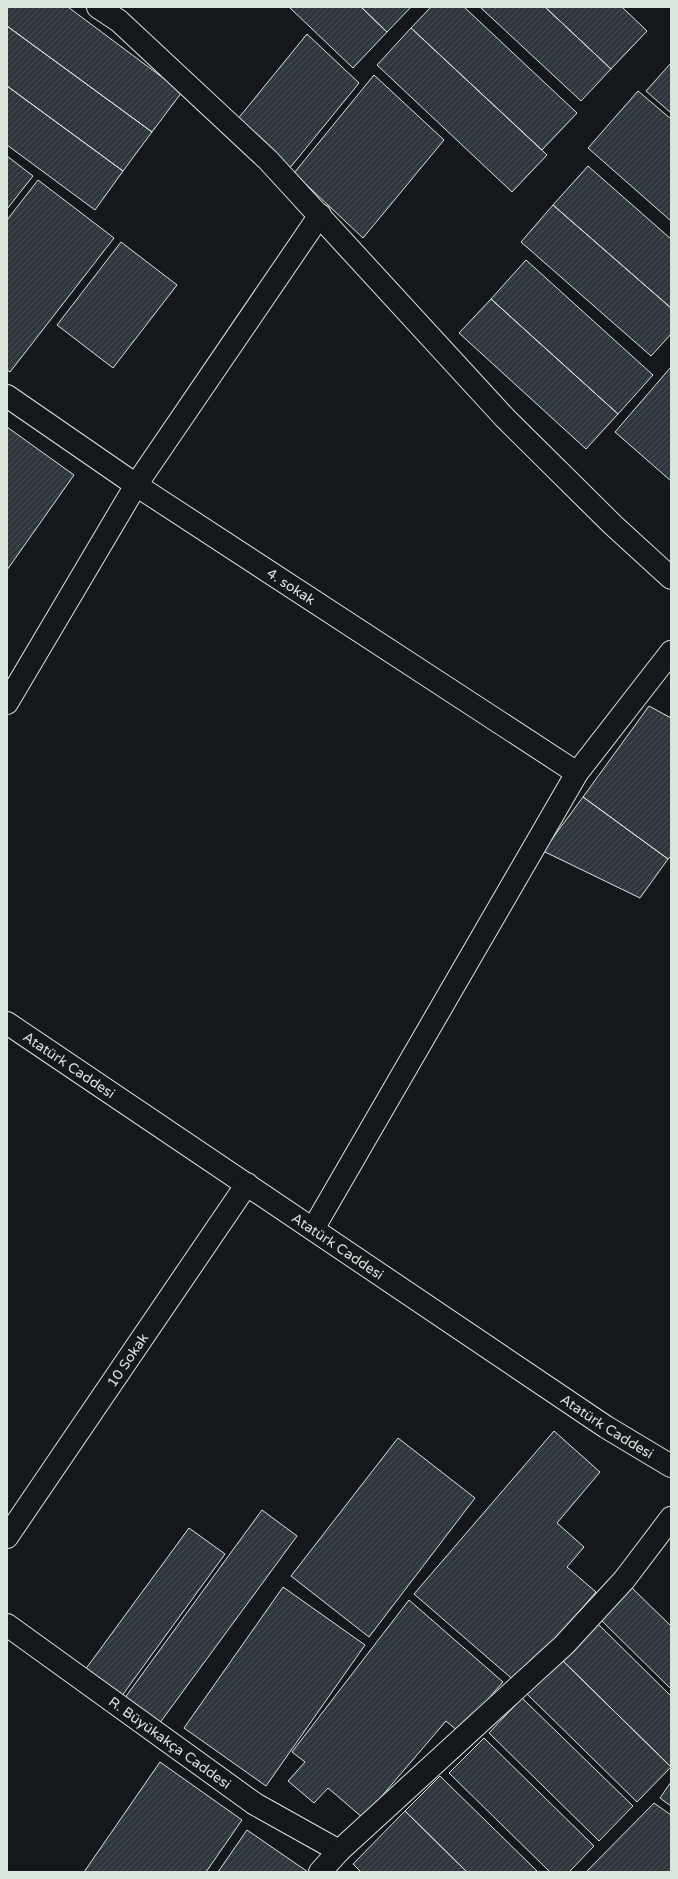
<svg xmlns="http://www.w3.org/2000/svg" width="678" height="1879" viewBox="0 0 678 1879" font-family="'Varela Round',sans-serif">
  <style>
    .building { fill: url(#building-hatch); stroke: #d8e6dc }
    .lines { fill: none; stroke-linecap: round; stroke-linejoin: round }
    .minor-casing { stroke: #d8e6dc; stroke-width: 24 }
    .minor { stroke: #14181c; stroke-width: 22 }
    .labels { text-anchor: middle; stroke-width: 3; stroke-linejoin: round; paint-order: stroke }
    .street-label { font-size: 14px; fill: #d8e6dc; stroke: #14181c }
  </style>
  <defs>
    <pattern id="building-hatch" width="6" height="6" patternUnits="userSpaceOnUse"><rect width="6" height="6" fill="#2c363c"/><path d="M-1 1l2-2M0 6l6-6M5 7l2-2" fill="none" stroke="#4a5358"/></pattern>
  </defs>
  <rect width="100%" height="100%" fill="#14181c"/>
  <path class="building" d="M7 7H68L182 92 152 132 7 26Z
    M289 7H361L387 32 353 68Z
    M361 7H411L387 32Z
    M431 7H464L577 113 542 150 411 28Z
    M480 7H545L611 69 581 101Z
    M545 7H622L647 31 611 69Z
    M7 26 152 132 123 171 7 86Z
    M411 28 547 155 512 192 377 65Z
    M307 34 359 83 289 169 237 120Z
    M671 63V113L646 91Z
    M374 75 444 140 363 238 294 173Z
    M7 86 123 171 95 210 7 145Z
    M638 91 671 119V221L588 148Z
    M7 156 33 176 7 209Z
    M588 166 671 239V308L553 205Z
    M38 180 114 238 10 372 7 370V220Z
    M553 205 671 308V334L651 356 521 242Z
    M121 242 177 285 113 368 57 325Z
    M526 260 653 375 618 414 491 299Z
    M491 299 618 414 586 449 459 333Z
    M671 367V481L615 432Z
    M7 427 74 475 7 570Z
    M649 706 671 718V856L668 859 583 797Z
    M583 797 668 859 640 898 543 851Z
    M554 1431 600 1472 557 1523 584 1547 567 1567 596 1592 517 1683 414 1594Z
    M398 1438 475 1498 369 1637 291 1576Z
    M262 1510 297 1536 159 1724 124 1699Z
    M189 1528 225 1554 121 1697 85 1670Z
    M283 1587 365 1645 266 1786 184 1728Z
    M631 1587 671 1626V1689L600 1619Z
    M409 1600 503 1682 459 1732 446 1721 363 1818 328 1788 314 1803 288 1781 305 1762 292 1752Z
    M596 1622 671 1696V1767L561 1659Z
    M561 1659 671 1767 637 1802 527 1694Z
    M522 1698 633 1806 599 1841 489 1733Z
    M484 1738 594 1846 569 1872H550L449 1773Z
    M160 1762 242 1820 206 1872H84Z
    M440 1776 538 1872H467L405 1811Z
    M671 1782V1806L660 1798Z
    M654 1803 671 1815V1872H586Z
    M405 1811 467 1872H361L353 1864Z
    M247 1830 308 1872H218Z"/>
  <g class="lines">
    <g class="minor-casing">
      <g id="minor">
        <path d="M98 7 119 21 268 160 505 418 613 525 671 578"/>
        <path id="s1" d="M7 396 136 485 577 773"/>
        <path d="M7 703 136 485 320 215"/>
        <path id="s2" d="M7 1023 606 1427 671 1466"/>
        <path d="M313 1229 577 773 671 652"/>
        <path id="s3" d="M7 1537 247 1184"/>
        <path id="s4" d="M7 1625 255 1804 339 1851"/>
        <path d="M320 1872 339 1851 564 1645 624 1580 671 1518"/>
      </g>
    </g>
    <use href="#minor" class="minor"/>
  </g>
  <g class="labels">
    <g class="street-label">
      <text dy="5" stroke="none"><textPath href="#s1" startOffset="342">4. sokak</textPath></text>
      <text dy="5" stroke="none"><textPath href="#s2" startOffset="75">Atatürk Caddesi</textPath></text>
      <text dy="5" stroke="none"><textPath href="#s2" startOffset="399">Atatürk Caddesi</textPath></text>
      <text dy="5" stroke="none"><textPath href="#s3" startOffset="214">10 Sokak</textPath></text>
      <text dy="5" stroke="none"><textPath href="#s2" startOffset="723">Atatürk Caddesi</textPath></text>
      <text dy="5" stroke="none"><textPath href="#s4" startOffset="201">R. Büyükakça Caddesi</textPath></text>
    </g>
  </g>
  <rect width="678" height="1879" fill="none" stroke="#d8e6dc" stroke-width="16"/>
</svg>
